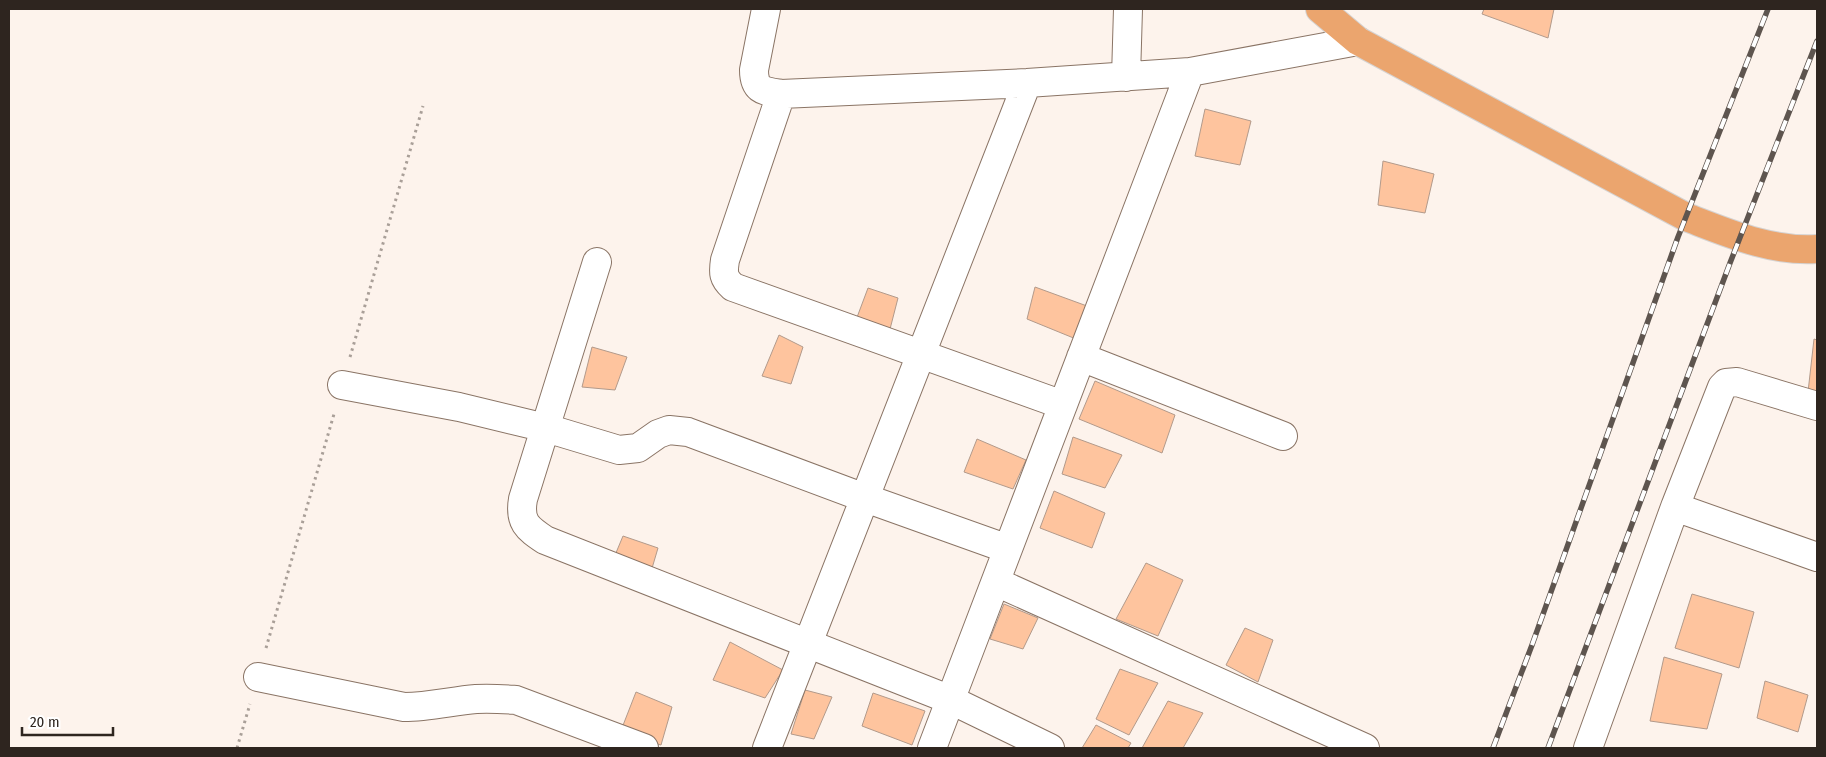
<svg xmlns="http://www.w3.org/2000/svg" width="1826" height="757" viewBox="0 0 1826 757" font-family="'Fira Sans Condensed',sans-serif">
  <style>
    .building { fill: #fec49e; stroke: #b29a8b }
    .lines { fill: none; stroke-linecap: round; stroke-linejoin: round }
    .minor-casing { stroke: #8a7465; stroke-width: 30 }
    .major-casing { stroke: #d5d3d2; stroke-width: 30 }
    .path { stroke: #a99f98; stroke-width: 3; stroke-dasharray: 2.5 4; stroke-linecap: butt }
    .minor { stroke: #fff; stroke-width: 28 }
    .major { stroke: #eba56e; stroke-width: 28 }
    .rail-casing { stroke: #5e554f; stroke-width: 5.5 }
    .rail { stroke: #fff; stroke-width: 4; stroke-dasharray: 11; stroke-linecap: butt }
  </style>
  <rect width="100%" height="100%" fill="#fdf3ec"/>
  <path class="building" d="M1484 9H1554L1548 38 1482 14Z
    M1205 109 1251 121 1240 165 1195 156Z
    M1383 161 1434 174 1425 213 1378 205Z
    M1035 287 1087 306 1076 339 1027 319Z
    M868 288 898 298 889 333 856 320Z
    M779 335 803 347 791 384 762 376Z
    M1814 339 1817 340V395L1808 392Z
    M592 347 627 357 615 390 582 387Z
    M1095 381 1175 415 1162 453 1079 419Z
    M1073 437 1122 455 1105 488 1062 474Z
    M977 439 1026 460 1013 489 964 472Z
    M1054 491 1105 513 1092 548 1040 528Z
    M623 536 658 548 650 575 613 560Z
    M1146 563 1183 580 1158 636 1116 619Z
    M1692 594 1754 612 1739 668 1675 648Z
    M1004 604 1038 618 1023 649 990 639Z
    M1245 628 1273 640 1258 682 1226 665Z
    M730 642 783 670 765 698 713 680Z
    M1664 657 1722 674 1707 729 1650 721Z
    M1120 669 1158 683 1129 735 1096 719Z
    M1765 681 1808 695 1798 732 1757 718Z
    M805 690 832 697 814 739 791 734Z
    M636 692 672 707 661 745 620 733Z
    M873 693 925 711 912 745 862 726Z
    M1168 701 1203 713 1183 748H1142Z
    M1096 725 1131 743 1128 748H1082Z"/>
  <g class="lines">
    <g class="minor-casing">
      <path id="minor" d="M766 9 754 70C754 91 764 91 781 94L1027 83 1190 72 1358 41
        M1126 77 1128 9
        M781 94 725 260C723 273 723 278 733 287L1063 405
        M597 262 523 499C519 522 527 528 545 540L951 700 1050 748
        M1081 357 1283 436
        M342 385 459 407 546 428 619 450 638 448 658 434 669 430 688 432 865 498 1008 549
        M1675 507 1817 557
        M996 582 1365 748
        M258 677 404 707C429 707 452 701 476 699 490 698 502 699 516 700L644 748
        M767 748 1027 83
        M932 748 1190 72
        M1588 748 1675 507 1722 387 1726 383 1737 382 1817 406"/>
    </g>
    <g class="major-casing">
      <path id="major" d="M1320 9 1358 41 1686 217C1728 233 1771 252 1817 249"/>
    </g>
    <path class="path" d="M350 357 423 106
      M266 648 334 414
      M237 748 250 704"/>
    <use href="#minor" class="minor"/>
    <use href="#major" class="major"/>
    <g class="rail-casing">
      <path id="rail" d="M1493 748 1532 645 1678 237 1768 9
        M1548 748 1730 263 1817 41"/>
    </g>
    <use href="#rail" class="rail"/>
  </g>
  <rect width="1826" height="757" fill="none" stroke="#2e251f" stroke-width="20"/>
  <path d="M22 727v8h91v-8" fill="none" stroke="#2e251f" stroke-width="2.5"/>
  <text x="30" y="727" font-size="15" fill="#2e251f" stroke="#ffffff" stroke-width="4" paint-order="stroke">20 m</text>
</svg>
